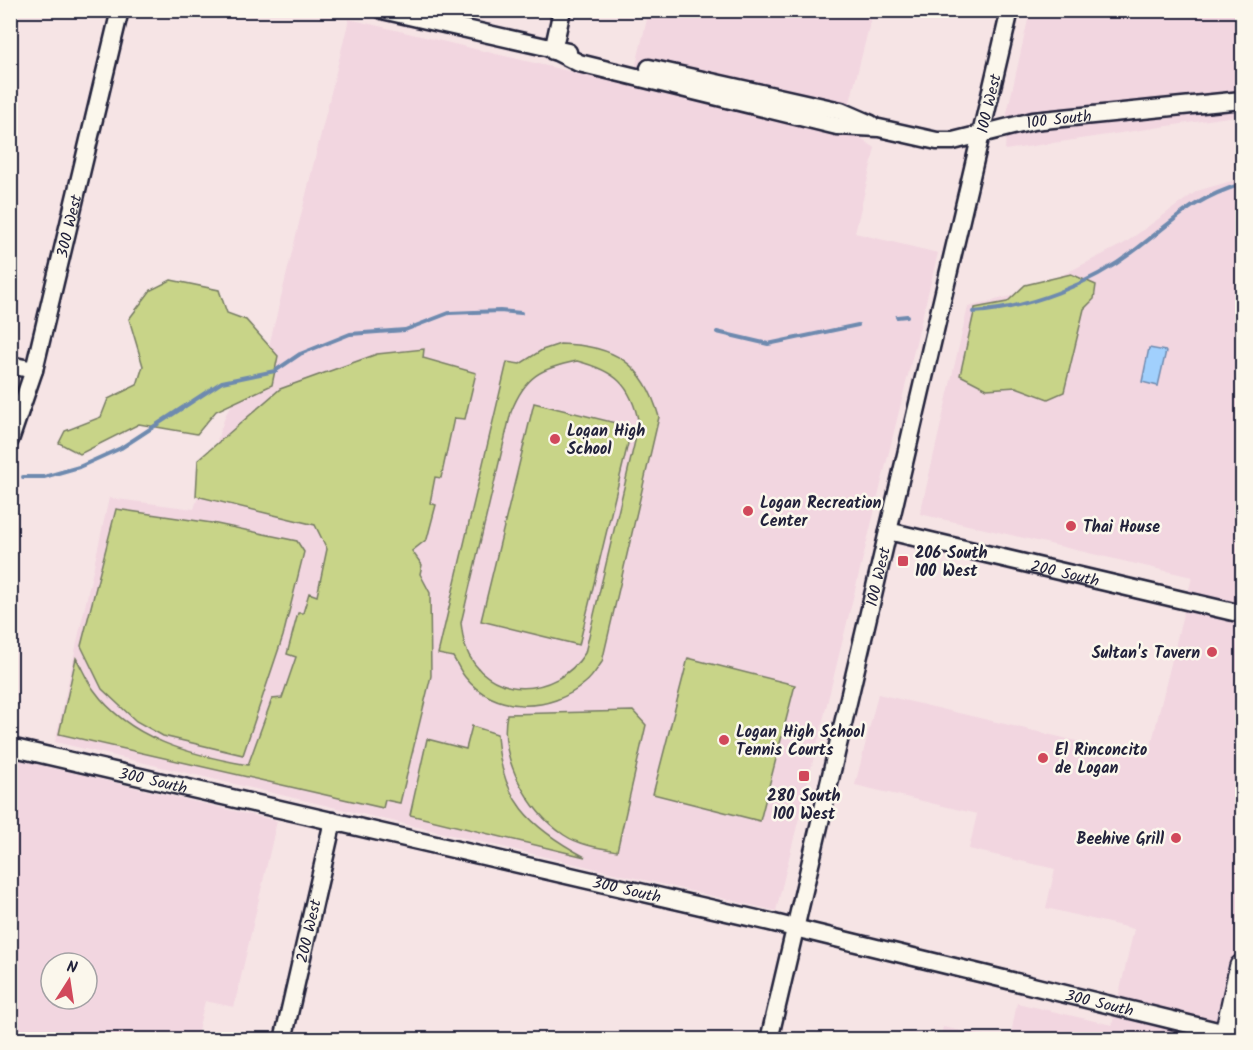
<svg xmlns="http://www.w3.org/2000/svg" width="1253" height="1050" viewBox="0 0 1253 1050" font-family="Kalam,sans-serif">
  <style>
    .built { fill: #f2d6e0; fill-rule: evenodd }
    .green { fill: #c8d488; stroke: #757b62; stroke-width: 1.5; fill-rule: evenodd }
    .water { fill: #a1d0fd; stroke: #6e8aaf; stroke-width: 1.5 }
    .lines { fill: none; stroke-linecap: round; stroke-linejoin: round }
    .stream { stroke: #6e8aaf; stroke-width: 4 }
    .minor-casing { stroke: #22223b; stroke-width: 21 }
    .highway-casing { stroke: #22223b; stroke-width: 28 }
    .minor { stroke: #fbf7ec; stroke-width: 16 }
    .highway { stroke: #fbf7ec; stroke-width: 24 }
    .poi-dot { fill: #d1495b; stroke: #fbf7ec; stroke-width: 2 }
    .labels { text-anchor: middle; stroke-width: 5; stroke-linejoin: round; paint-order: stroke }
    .street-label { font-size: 16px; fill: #22223b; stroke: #fbf7ec }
    .poi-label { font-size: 16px; font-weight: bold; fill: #22223b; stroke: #fbf7ec; text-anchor: start }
  </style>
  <rect width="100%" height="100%" fill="#f6e4e5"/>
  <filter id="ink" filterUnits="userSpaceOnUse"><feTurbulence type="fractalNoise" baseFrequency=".0167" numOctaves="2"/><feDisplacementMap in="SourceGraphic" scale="12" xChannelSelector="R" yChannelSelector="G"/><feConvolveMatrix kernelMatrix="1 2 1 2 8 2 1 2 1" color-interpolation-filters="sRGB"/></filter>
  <g filter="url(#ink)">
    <path class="built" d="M649 11H873L844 126 875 148 855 233 938 253 776 911 55 742 109 498 194 509 226 414 269 346 349 19 631 86Z
      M1030 11H1242V115L1005 150 1007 113Z
      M1242 178V1039H1010L1017 1003 1112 1025 1134 929 1046 908 1055 869 969 849 977 814 855 785 878 694 1148 758 1192 577 920 514 968 307 1031 291 1125 243 1197 191Z
      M11 758 277 821 234 1007 205 1001 196 1039H11ZM51 963H87V999H51Z
      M943 1027 998 1039H940Z"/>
    <path class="green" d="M1071 274 1096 285 1094 299 1084 309 1064 392 1048 399 1016 387 987 389 960 375 975 308 1007 302 1025 285Z
      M171 280 219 290 227 313 246 320 278 356 272 385 216 411 197 434 139 424 80 454 59 443 65 431 101 417 108 399 137 385 143 366 129 319 151 290Z
      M560 344C614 345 644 363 659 417L602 662C597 669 592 678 585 683 551 713 494 714 465 677 460 671 457 663 453 657L438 654 507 362 520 364 542 350ZM577 361C615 371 631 384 639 424L585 653C556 699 485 702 465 646 463 639 462 630 461 623L511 412C525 376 541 368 577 361Z
      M424 349 423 358 476 373 465 419 454 418 441 478 435 477 430 503 436 505 427 539 412 551 422 565 420 574 430 593 431 676 400 803 385 800 383 808 59 734 76 658C82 668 87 681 94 690 129 739 191 755 248 765L272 699 282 698 296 657 287 654 298 613H303L309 593 317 596 327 549 315 525 196 496 198 460 280 389 377 354Z
      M534 403 632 427 579 645 481 621Z
      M116 509 212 523 297 541 304 552 283 636 243 755 163 736 136 721 102 689 81 646Z
      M688 658 795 685 760 821 653 794Z
      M633 711 646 725 617 851C599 848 579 845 564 835 528 811 498 757 507 714Z
      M472 726 497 734C501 800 529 827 585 857L410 815 427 739 466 749Z"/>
    <path class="water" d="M1149 348 1166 351 1158 386 1142 382Z"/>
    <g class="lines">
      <path class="stream" d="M973 312C1027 309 1091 284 1134 251 1174 221 1192 199 1242 184
        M897 317 907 316
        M717 332 768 344 858 325
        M23 477H44L79 467 121 448 222 382 275 371 300 354 350 334 405 330 449 313 500 311 521 313"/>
      <g class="minor-casing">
        <g id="minor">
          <path d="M382 10 568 52"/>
          <path d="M553 51 562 10"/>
          <path id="s1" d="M557 52 579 63 837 126 879 128 937 141H953L1033 121 1242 100"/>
          <path d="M649 68 841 111 871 124"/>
          <path d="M10 365 34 370"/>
          <path id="s2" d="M10 440 34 370 120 10"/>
          <path id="s3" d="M888 531 1242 614"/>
          <path id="s4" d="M10 747 770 922 1242 1037"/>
          <path id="s5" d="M283 1040 333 821"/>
          <path id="s6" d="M769 1040 1010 10"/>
        </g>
      </g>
      <g class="highway-casing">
        <path id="highway" d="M1226 1040 1242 967"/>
      </g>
      <use href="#minor" class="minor"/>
      <use href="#highway" class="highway"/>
    </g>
  </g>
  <g class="poi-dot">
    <circle cx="555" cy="439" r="6"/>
    <circle cx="748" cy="511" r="6"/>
    <circle cx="1071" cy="526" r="6"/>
    <rect x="897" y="555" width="12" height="12" rx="3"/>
    <circle cx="1212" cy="652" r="6"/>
    <circle cx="724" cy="740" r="6"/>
    <circle cx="1043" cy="758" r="6"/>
    <rect x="798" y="770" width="12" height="12" rx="3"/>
    <circle cx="1176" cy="838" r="6"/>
  </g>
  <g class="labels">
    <g class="street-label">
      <text dy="6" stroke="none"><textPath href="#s6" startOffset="962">100 West</textPath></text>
      <text dy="6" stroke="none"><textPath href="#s1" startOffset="516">100 South</textPath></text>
      <text dy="6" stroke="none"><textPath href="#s2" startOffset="222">300 West</textPath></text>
      <text dy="6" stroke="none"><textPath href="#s3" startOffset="182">200 South</textPath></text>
      <text dy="6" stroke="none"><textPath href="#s6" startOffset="476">100 West</textPath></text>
      <text dy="6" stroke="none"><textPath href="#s4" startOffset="147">300 South</textPath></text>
      <text dy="6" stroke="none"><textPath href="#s4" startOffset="633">300 South</textPath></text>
      <text dy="6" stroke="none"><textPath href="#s5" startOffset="112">200 West</textPath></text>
      <text dy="6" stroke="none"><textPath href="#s4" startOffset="1119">300 South</textPath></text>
    </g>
    <g class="poi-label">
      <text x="567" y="436">Logan High<tspan x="567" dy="18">School</tspan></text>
      <text x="760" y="508">Logan Recreation<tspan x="760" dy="18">Center</tspan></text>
      <text x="1083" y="532">Thai House</text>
      <text x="915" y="558">206 South<tspan x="915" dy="18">100 West</tspan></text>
      <text x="1200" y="658" text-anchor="end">Sultan's Tavern</text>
      <text x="736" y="737">Logan High School<tspan x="736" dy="18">Tennis Courts</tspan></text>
      <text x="1055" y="755">El Rinconcito<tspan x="1055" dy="18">de Logan</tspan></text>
      <text x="804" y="801" text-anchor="middle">280 South<tspan x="804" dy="18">100 West</tspan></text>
      <text x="1164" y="844" text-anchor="end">Beehive Grill</text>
    </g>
  </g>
  <rect width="1253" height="1050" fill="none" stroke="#fbf7ec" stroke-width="36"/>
  <rect x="18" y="18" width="1217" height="1014" fill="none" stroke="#22223b" stroke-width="2" filter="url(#ink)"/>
  <g transform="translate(69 981) rotate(12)"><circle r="28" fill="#fbf7ec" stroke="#a4a2a5" stroke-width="1.5"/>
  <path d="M0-4.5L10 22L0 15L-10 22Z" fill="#d1495b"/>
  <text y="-9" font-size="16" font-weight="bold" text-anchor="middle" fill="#22223b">N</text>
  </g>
</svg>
